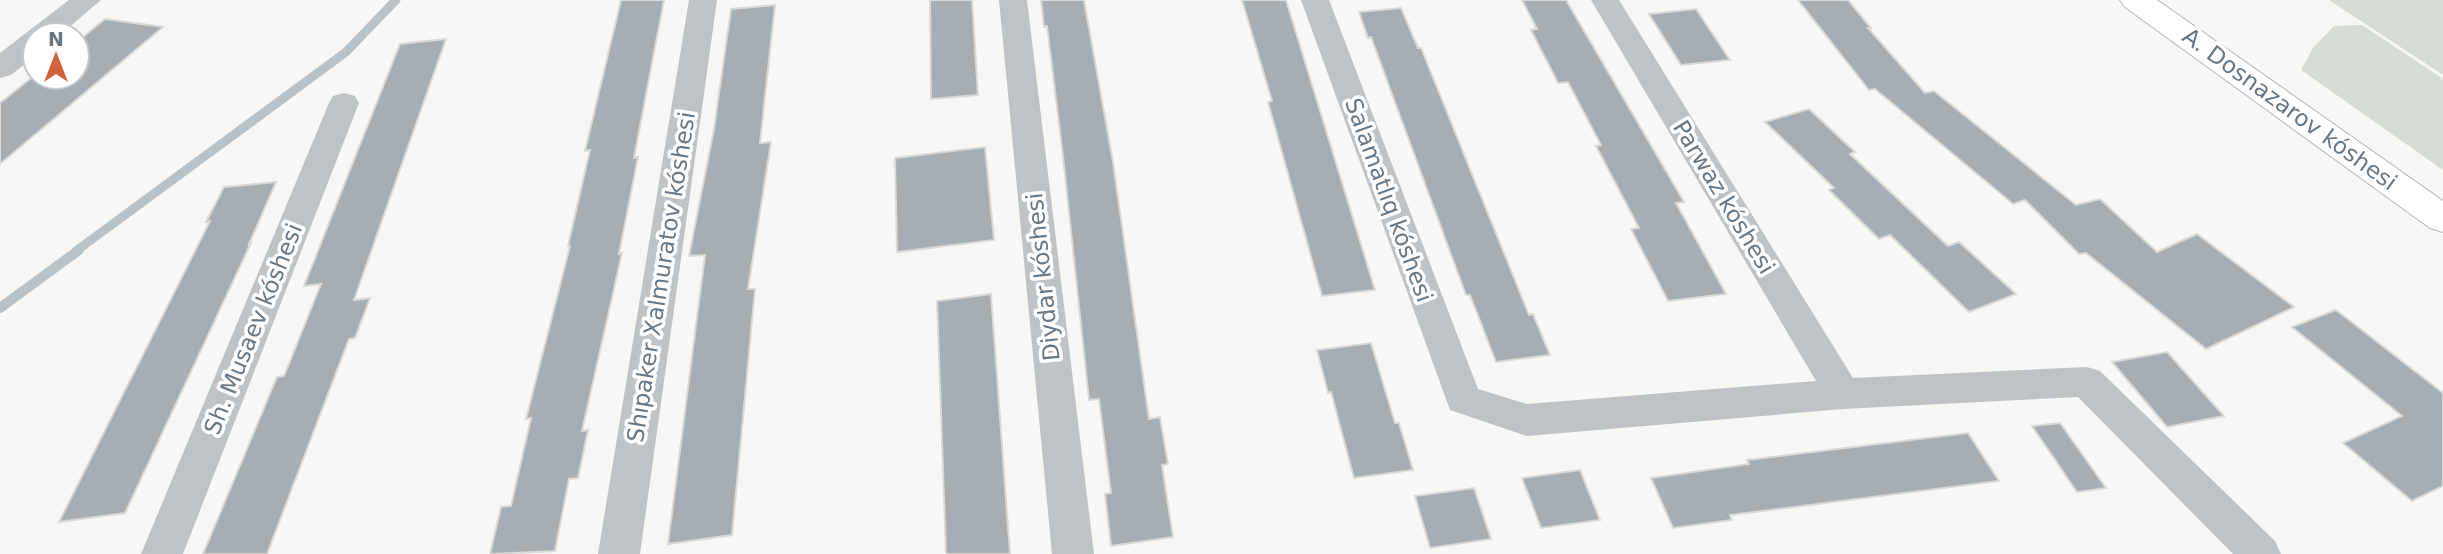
<svg xmlns="http://www.w3.org/2000/svg" width="2443" height="554" viewBox="0 0 2443 554" font-family="'DejaVu Sans',sans-serif">
  <style>
    .green { fill: #d7dcd4 }
    .lines { fill: none; stroke-linecap: round; stroke-linejoin: round }
    .stream-far1 { stroke: #b9c3c7; stroke-width: 9 }
    .stream { stroke: #b9c3c7; stroke-width: 10 }
    .building { fill: #a7aeb3; stroke: #d9d9d7; stroke-width: 2 }
    .major-casing { stroke: #b2b7ba; stroke-width: 2 }
    .minor { fill: #bfc3c6; fill-rule: evenodd }
    .major { fill: #fff; fill-rule: evenodd }
    .labels { text-anchor: middle; stroke-width: 7; stroke-linejoin: round; paint-order: stroke }
    .street-label { font-size: 23px; fill: #697783; stroke: #fff }
  </style>
  <rect width="100%" height="100%" fill="#f7f7f5"/>
  <path class="green" d="M2329 0H2443V75Z
    M2362 25 2443 79V170L2301 70 2313 48 2334 26Z"/>
  <g class="lines">
    <path class="stream-far1" d="M76 251 346 52 396 0"/>
    <path class="stream" d="M0 308 79 250"/>
  </g>
  <path class="building" d="M621 0H664L634 158 638 157 619 254 622 253 582 431 588 430 578 478 569 479 555 551 490 554 501 507 511 506 531 418 526 419 570 246H568L590 150 585 151Z
    M930 0H972L978 95 931 99Z
    M1041 0H1084L1113 162 1149 419 1160 417 1168 464 1162 465 1173 537 1111 546 1105 494 1111 493 1099 399 1089 400 1063 156 1047 26 1044 27Z
    M1242 0H1286L1375 290 1322 296 1268 102 1272 101Z
    M1522 0H1566L1684 202 1676 203 1726 294 1668 301 1631 229 1639 228 1596 146 1601 145 1568 82 1558 83 1531 30 1537 29Z
    M1798 0H1848L1871 28H1868L1925 93 1934 91 2076 205 2100 199 2157 252 2197 234 2294 307 2206 349 2086 253 2079 254 2025 200 2013 204 1875 89 1869 90Z
    M775 5 760 143 771 142 748 289H755L732 535 668 544 705 255 689 256 714 129 731 9Z
    M1401 8 1418 48H1421L1529 315 1533 314 1550 355 1496 362 1470 295H1466L1371 37 1368 38 1359 12Z
    M1696 9 1730 60 1681 65 1649 14Z
    M105 19 163 27 0 164V103L35 75 77 77V42Z
    M446 39 354 300 370 298 355 338 349 339 267 554H203L277 377 284 376 321 284 304 286 400 44Z
    M1809 109 1855 152 1850 154 1948 246 1959 242 2016 294 1969 312 1890 235 1879 239 1829 190 1834 188 1765 122Z
    M985 147 994 240 897 252 895 158Z
    M276 182 249 244 251 243 125 513 59 522 210 221 206 222 224 187Z
    M991 294 1010 554H946L937 301Z
    M2336 310 2443 393V486L2412 501 2343 443 2402 416 2292 327Z
    M1371 343 1395 423H1399L1413 470 1354 478 1331 392 1328 393 1317 350Z
    M2167 352 2224 416 2167 427 2112 362Z
    M2060 423 2106 488 2077 492 2032 426Z
    M1968 433 1999 481 1730 515 1732 520 1673 528 1651 478 1749 464 1747 460Z
    M1580 470 1600 520 1541 528 1522 478Z
    M1474 488 1491 539 1430 548 1415 496Z"/>
  <g class="lines">
    <g class="major-casing">
      <path id="major" d="M2120 0H2157L2443 201V232L2430 228 2125 7Z"/>
    </g>
    <path class="minor" d="M69 0H101L60 35H35V56L11 75 0 78V53Z
      M689 0H717L640 554H598Z
      M999 0H1027L1094 554H1052Z
      M1301 0H1329L1478 389 1527 404 1816 381 1591 0H1619L1853 378 2087 367 2100 371 2275 541 2281 554H2233L2078 397 1843 409 1527 436 1450 410Z
      M344 93 355 96 359 103 183 554H141L329 103 333 96Z"/>
    <use href="#major" class="major"/>
  </g>
  <g class="labels">
    <g class="street-label">
      <text transform="translate(2290 109) rotate(36)" y="8">A. Dosnazarov kóshesi</text>
      <text transform="translate(1724 197) rotate(59)" y="8">Parwaz kóshesi</text>
      <text transform="translate(1389 200) rotate(70)" y="8">Salamatlıq kóshesi</text>
      <text transform="translate(661 277) rotate(-81)" y="8">Shıpaker Xalmuratov kóshesi</text>
      <text transform="translate(1043 277) rotate(-96)" y="8">Diydar kóshesi</text>
      <text transform="translate(253 329) rotate(-68)" y="8">Sh. Musaev kóshesi</text>
    </g>
  </g>
  <g transform="translate(56 56)"><circle r="33" fill="#ffffff" stroke="#c3c9cd" stroke-width="2"/>
  <path d="M0-5L12 26L0 18L-12 26Z" fill="#d3633a"/>
  <text y="-10" font-size="19" font-weight="bold" text-anchor="middle" fill="#697783">N</text>
  </g>
</svg>
